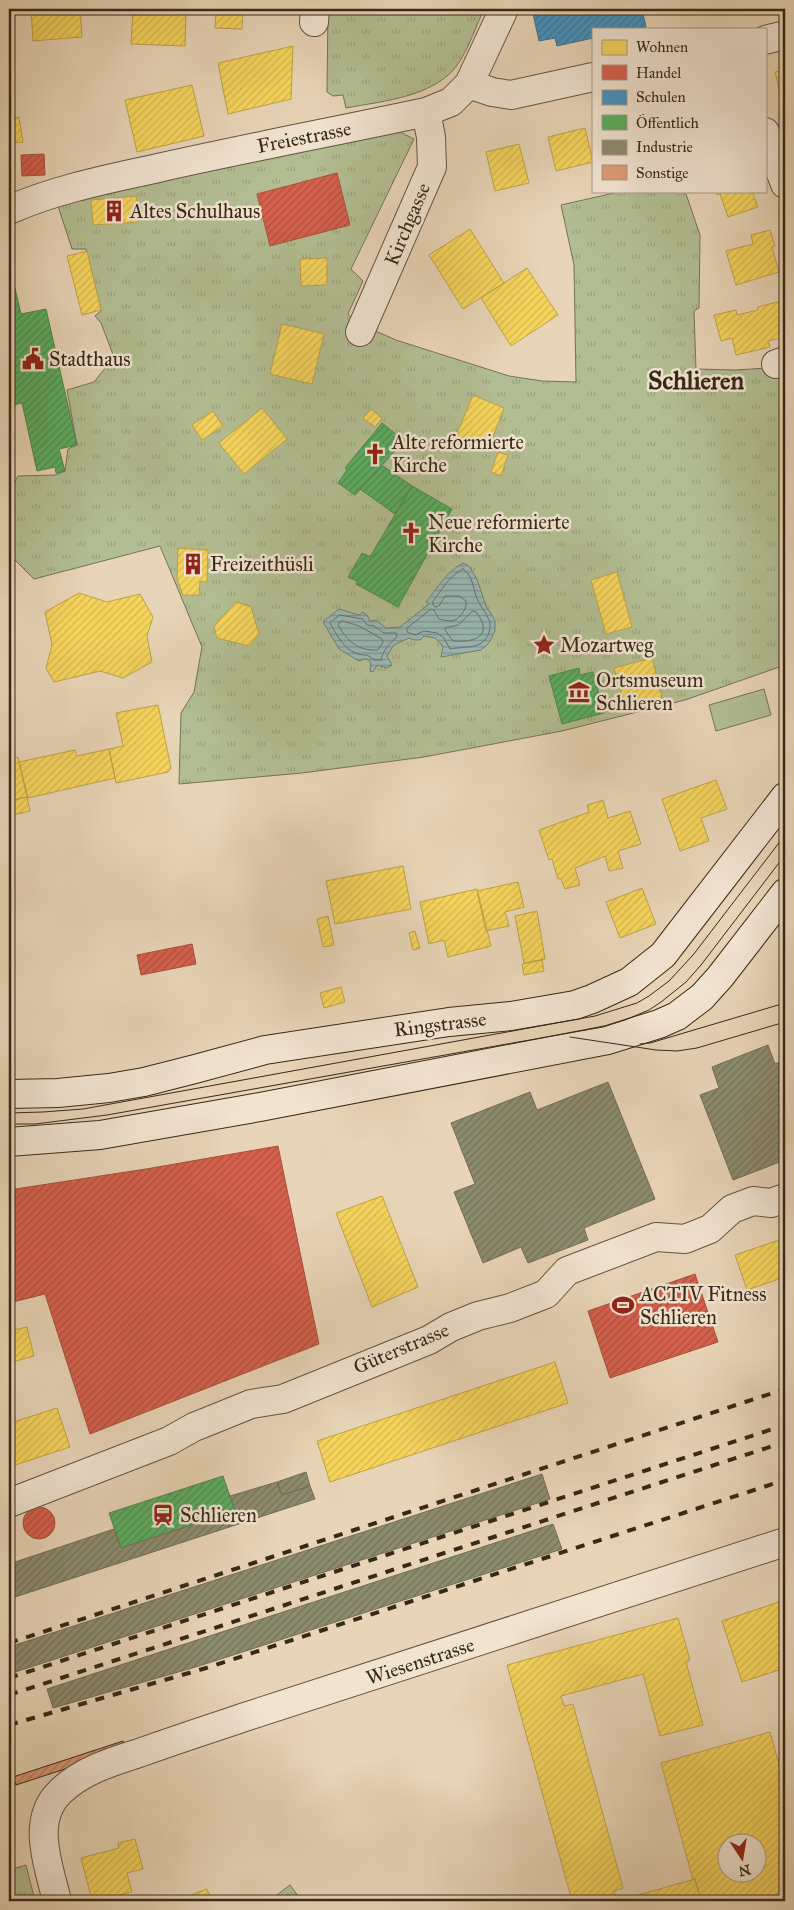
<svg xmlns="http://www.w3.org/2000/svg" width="794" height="1910" viewBox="0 0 794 1910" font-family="'IM FELL Great Primer',serif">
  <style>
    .grass { fill: url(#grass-tufts); stroke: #747354 }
    .pitch { fill: #b2bd91; stroke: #747354 }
    .water { fill: url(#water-rules); stroke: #717e75 }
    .homes { fill: url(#homes-hatch); stroke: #bda147; fill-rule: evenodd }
    .shops { fill: url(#shops-hatch); stroke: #a6503d }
    .schools { fill: url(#schools-hatch); stroke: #3f738f }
    .public { fill: url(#public-hatch); stroke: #50864b }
    .industry { fill: url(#industry-hatch); stroke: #726e54 }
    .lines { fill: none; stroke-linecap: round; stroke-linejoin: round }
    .shore { stroke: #687066; stroke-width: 1 }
    .building { fill: url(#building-hatch); stroke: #372917 }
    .street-casing { stroke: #63543f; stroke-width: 30 }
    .secondary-casing { stroke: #372917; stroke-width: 30 }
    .street { stroke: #f0e3d0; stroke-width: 28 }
    .secondary { stroke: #f0e3d0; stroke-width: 28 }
    .tram { stroke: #372917; stroke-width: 1 }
    .rail { stroke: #372917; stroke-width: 4; stroke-dasharray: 9 9; stroke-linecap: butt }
    .labels { text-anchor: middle; stroke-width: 5; stroke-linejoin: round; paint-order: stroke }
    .street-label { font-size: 20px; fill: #372917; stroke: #f0e3d0 }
    .poi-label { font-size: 20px; fill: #372917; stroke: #f0e3d0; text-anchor: start }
    .district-label { font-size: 25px; font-weight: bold; fill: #372917; stroke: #f0e3d0 }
  </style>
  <defs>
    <pattern id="grass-tufts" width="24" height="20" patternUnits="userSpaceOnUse" patternTransform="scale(1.25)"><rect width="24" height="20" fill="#b2bd91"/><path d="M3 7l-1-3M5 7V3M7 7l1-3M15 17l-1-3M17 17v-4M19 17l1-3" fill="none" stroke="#9aa27c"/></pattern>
    <pattern id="water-rules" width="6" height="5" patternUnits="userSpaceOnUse" patternTransform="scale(1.25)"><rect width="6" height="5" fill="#98b7b4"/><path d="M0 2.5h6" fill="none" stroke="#7d9591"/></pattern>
    <pattern id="homes-hatch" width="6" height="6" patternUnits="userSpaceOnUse" patternTransform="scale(1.25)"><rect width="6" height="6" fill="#f6d55c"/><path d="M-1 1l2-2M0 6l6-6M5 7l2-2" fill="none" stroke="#d4b74f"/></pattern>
    <pattern id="shops-hatch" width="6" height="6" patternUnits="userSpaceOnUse" patternTransform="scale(1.25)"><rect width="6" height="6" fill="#d6604d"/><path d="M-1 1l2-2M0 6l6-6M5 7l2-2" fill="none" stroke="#ae4f3f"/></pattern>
    <pattern id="schools-hatch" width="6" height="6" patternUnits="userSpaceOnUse" patternTransform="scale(1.25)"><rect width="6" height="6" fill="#4393c3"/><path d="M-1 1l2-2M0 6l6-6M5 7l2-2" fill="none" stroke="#39789d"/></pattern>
    <pattern id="public-hatch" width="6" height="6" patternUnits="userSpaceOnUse" patternTransform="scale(1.25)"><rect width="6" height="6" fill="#5aae61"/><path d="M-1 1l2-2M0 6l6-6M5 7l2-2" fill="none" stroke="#4b8e4f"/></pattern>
    <pattern id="industry-hatch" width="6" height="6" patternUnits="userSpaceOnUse" patternTransform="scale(1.25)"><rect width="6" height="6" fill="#8c8c6e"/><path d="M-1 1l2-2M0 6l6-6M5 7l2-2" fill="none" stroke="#737259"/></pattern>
    <pattern id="building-hatch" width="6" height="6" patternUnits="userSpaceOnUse" patternTransform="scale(1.25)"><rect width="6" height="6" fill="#db9a75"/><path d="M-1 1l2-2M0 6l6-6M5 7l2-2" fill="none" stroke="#b27e5f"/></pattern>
  </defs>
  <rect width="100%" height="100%" fill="#e8d4b6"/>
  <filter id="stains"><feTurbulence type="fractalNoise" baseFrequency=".004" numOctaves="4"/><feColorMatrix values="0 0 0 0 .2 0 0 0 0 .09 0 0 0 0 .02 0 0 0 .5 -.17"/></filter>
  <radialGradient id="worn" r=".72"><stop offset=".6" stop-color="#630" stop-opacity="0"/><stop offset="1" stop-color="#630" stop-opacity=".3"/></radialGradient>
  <path class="grass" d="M328 9H484C476 26 470 45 460 61 438 97 383 101 346 108L343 95 333 96 327 92Z
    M392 128 414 139 351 269 363 281 348 314 353 321 396 340 509 376 542 381 576 382 574 265 561 205 623 191H685L700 235 699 308 694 311 696 369 735 370 785 367V665L685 700 562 731 424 757 302 773 179 784 181 713 194 692 202 647 160 546 34 579 13 558 9 538V493L18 476 55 475 65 471 68 449 77 445 67 390 94 382 107 366 105 361 114 357 101 323 95 316 101 311 86 249H72L58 206 68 197Z
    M26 1865 35 1901H9V1870Z
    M290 1885 302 1901H269Z"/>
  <path class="pitch" d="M764 689 771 715 716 731 709 705Z"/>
  <path class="water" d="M463 563 469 566 477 579 486 606 495 620V631L489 643 481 650 441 657 443 646 435 638 424 636 420 640H414L409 638 394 645 387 656 392 665 387 668 377 665 373 672 370 671 371 664 369 660 365 659 359 661 339 649 323 622 339 609 359 615 363 612 367 615 370 621 376 620 386 628 400 627 429 604 426 602C438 587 446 572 463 563Z"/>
  <path class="homes" d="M31 9H80L82 37 33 41Z
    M133 9H186L185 46 131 44Z
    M216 9H243L242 29 215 28Z
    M710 9H739L711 15Z
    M293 46 291 99 228 114 218 63Z
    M785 70V113L775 72Z
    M192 85 204 136 137 152 125 100Z
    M19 117 23 142 13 143 15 157 9 158V119Z
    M585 128 593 162 556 171 548 137Z
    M519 144 529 183 495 191 486 152Z
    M716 191H752L758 207 728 217 720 194 717 195Z
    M136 196 138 222 93 225 91 200Z
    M470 229 504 283 463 309 429 255Z
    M770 230 775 246 772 247 779 272 736 285 726 251 753 244 751 235Z
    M87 251 101 310 82 315 67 256Z
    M327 258V285L301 286 300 259Z
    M527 268 558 315 511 346 481 298Z
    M785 300V337L768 341 770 347 736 355 732 338 721 341 714 315 736 310 737 315 758 310V307Z
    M282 324 324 334 312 384 270 374Z
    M473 395 504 408 488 449 456 436Z
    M262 408 287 439 244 474 219 443Z
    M371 409 382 418 375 427 363 418Z
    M213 411 223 426 202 440 192 425Z
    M498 452 508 455 501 476 491 472Z
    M178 548 208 550 207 582 200 581 199 595H183L177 579Z
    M617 572 632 627 606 634 591 580Z
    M79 593 107 602 140 594 153 617 147 636 152 662 123 678 100 671 54 682 46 668 52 645 45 612Z
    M236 602 251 607 259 634 249 646 217 638 214 626Z
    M652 658 662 698 625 708 614 668Z
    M158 705 171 768 168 772 116 783 109 749 123 746 116 713Z
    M109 749 115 778 28 798 19 762 75 750 77 756Z
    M18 757 27 797 9 801V759Z
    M716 780 727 809 701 818 709 841 680 851 662 799Z
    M27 797 30 811 9 816V801Z
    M603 800 608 818 630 811 641 844 618 851 623 868 609 871 605 856 575 868 580 885 565 889 561 879H558L552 859 549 860 539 830 589 812 587 805Z
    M403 866 411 909 335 924 326 881Z
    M518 882 524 907 505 912 509 926 486 931 477 891Z
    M642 888 656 924 620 938 606 902Z
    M477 889 491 946 448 957 444 940 429 944 420 902Z
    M537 911 545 959 524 963 515 916Z
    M328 916 334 945 323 947 317 919Z
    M415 931 420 948 413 950 409 933Z
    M542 960 544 971 524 975 522 964Z
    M341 987 345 1002 324 1008 320 993Z
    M382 1196 418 1287 372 1307 336 1213Z
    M785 1238V1277L747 1290 735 1255Z
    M27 1327 34 1356 9 1363V1331Z
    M555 1362 568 1403 330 1482 317 1441Z
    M57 1408 70 1447 9 1467V1419L10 1423Z
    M785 1600V1668L742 1682 722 1621Z
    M678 1618 690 1660 686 1662 703 1725 660 1736 643 1674 561 1696 564 1706 573 1704 623 1888 614 1891 617 1901 695 1879 701 1901H572L507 1665Z
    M770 1732 785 1786V1892L750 1901H701L695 1879 693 1880 661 1763ZM726 1842H756V1872H726Z
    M135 1839 143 1869 127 1873 132 1892 92 1901 81 1858 119 1848 118 1843Z
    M207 1889 212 1901H193L191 1895Z"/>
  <path class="shops" d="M44 154 45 175 22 176 21 155Z
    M337 173 350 225 270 246 257 194Z
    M192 944 196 964 141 975 137 955Z
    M278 1146 319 1344 90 1434 45 1294 9 1303V1190L146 1169Z
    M695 1274 718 1342 610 1378 588 1311Z
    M23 1523a16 16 0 1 1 32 0a16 16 0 1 1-32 0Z"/>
  <path class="schools" d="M532 9H642L646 27 637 29H593V38L557 46 555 38 539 41Z"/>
  <path class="public" d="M13 280 21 314 46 309 77 445 59 449 65 471 56 473 55 467 37 471 22 403 9 406V281Z
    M382 423 404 441 355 495 338 483 347 470 345 468Z
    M383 466 412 486 395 514 360 489Z
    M412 486 452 509 398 607 356 584 357 581 348 577 362 553 370 557Z
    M579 668 580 675 593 672 604 713 562 724 549 676Z
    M223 1476 235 1511 121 1548 109 1513Z"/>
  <path class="industry" d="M768 1045 775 1064 785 1060V1160L733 1180 700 1095 719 1088 712 1067Z
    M608 1082 655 1199 584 1228 588 1240 528 1263 521 1247 483 1263 454 1192 475 1184 451 1123 530 1092 537 1110Z
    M306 1472 310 1486 282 1495 277 1482Z
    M542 1474 550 1499 9 1674V1647Z
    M277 1482 282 1495 310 1486 315 1499 9 1599V1564L114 1529 121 1548 235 1511 230 1496Z
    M553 1524 562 1549 199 1666 53 1708 47 1689Z"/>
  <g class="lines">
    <path class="shore" d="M463 569C472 574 473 587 476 596 479 605 486 612 489 620 491 625 490 630 488 635 481 650 464 646 450 649L444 638 437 633 424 631 415 635 407 632V628L431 609 434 610 439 619C442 620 449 621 452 621 459 620 468 608 466 601L459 596H445L439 606 435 607 433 605V601C442 590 449 576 463 569Z
      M473 611 476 612C494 635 476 643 453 641L445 630V628L458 625Z
      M340 615 363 619 367 625 374 626 384 633H396L397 637C389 643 383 651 381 660H375L367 655C348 656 338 638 330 623Z
      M343 621 359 626 382 639 383 642 378 650C358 651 348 642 338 625L339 623Z"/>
  </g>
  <path class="building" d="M123 1741 126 1749 16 1785 13 1777Z"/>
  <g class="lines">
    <g class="street-casing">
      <path id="street" d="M314 22 315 9
        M765 40 785 35
        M469 84 492 92 511 95 593 77
        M765 132 785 184
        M9 210C56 189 108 179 158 168 247 148 337 131 426 112L451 102 469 84 504 9
        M360 332 432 167 431 137 426 112
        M776 364 785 361
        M9 1503 169 1441 194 1427 219 1417 251 1404 283 1399 429 1340 451 1327 478 1316 510 1308 546 1294 567 1271 656 1237 685 1239 710 1229 732 1209 753 1201 771 1203 785 1198
        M57 1901C49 1866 30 1821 60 1792 81 1771 111 1762 139 1753 175 1740 212 1728 248 1716 427 1657 606 1601 785 1542"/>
    </g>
    <g class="secondary-casing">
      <path id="secondary" d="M9 1094 58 1093 109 1088 144 1082 195 1069 265 1050 449 1022 511 1016 575 1005 592 999 629 982 663 955 785 797
        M9 1142 100 1135 260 1107 608 1040 659 1024 677 1016 702 997 720 977 785 893"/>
    </g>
    <use href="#street" class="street"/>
    <use href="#secondary" class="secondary"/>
    <path class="tram" d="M570 1037 656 1050 677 1051 697 1048 785 1022
      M640 1044 650 1043 785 1003
      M9 1113 43 1112 83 1109 595 1016 637 1003 649 996 669 981 693 955 785 835
      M9 1124H35L107 1115 603 1027 625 1020 649 1010 661 1002 686 982 701 965 785 855"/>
    <path class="rail" d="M9 1643 785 1389
      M9 1678 785 1425
      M9 1695 785 1442
      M9 1725 206 1668 785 1480"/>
  </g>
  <defs>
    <g id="building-bare" transform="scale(1.725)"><path d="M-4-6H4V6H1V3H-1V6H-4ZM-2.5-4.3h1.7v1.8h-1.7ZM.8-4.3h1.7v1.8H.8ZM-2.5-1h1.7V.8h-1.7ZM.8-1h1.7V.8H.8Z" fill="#8f2418" stroke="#f0e3d0" stroke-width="2.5" paint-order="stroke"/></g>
    <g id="civic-bare" transform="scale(1.725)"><path d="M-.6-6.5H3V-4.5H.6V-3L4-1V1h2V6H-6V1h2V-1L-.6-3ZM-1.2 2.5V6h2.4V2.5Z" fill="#8f2418" stroke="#f0e3d0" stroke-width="2.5" paint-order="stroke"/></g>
    <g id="church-bare" transform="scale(1.725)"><path d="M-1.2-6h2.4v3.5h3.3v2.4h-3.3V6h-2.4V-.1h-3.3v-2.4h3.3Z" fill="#8f2418" stroke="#f0e3d0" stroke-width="2.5" paint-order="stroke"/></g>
    <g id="sight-bare" transform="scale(1.725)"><path d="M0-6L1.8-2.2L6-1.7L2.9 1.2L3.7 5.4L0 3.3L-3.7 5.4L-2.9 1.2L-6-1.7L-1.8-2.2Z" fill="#8f2418" stroke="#f0e3d0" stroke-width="2.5" paint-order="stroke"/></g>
    <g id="museum-bare" transform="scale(1.725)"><path d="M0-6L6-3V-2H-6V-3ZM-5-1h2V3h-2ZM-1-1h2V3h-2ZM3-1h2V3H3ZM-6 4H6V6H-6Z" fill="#8f2418" stroke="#f0e3d0" stroke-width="2.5" paint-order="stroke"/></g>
    <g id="stadium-bare" transform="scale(1.725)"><path d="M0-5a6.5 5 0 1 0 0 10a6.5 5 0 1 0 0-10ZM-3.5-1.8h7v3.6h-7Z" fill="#8f2418" stroke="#f0e3d0" stroke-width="2.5" paint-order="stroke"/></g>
    <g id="station-bare" transform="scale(1.725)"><path d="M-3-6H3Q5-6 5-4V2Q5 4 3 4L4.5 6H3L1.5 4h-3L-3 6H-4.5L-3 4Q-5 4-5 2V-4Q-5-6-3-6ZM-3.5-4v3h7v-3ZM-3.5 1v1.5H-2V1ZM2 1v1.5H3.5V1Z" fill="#8f2418" stroke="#f0e3d0" stroke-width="2.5" paint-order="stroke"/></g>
  </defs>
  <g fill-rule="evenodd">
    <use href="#building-bare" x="114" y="211"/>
    <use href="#civic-bare" x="33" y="359"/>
    <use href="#church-bare" x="375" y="454"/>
    <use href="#church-bare" x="411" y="533"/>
    <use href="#building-bare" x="193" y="564"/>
    <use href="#sight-bare" x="544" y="645"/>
    <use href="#museum-bare" x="579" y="692"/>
    <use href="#stadium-bare" x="623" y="1305"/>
    <use href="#station-bare" x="163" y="1515"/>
  </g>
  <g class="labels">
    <g class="street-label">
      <text transform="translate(304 137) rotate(-11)" y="7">Freiestrasse</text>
      <text transform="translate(407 224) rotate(-67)" y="7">Kirchgasse</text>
      <text transform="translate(440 1024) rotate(-7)" y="7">Ringstrasse</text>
      <text transform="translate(401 1348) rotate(-23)" y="7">Güterstrasse</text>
      <text transform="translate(420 1661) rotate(-18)" y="7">Wiesenstrasse</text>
    </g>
    <g class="poi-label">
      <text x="130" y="218">Altes Schulhaus</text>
      <text x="49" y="366">Stadthaus</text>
      <text x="392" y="449">Alte reformierte<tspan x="392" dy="23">Kirche</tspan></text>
      <text x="428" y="529">Neue reformierte<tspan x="428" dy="23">Kirche</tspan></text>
      <text x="210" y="571">Freizeithüsli</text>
      <text x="560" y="652">Mozartweg</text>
      <text x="596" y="687">Ortsmuseum<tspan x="596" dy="23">Schlieren</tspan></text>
      <text x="640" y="1301">ACTIV Fitness<tspan x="640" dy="23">Schlieren</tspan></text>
      <text x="180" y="1522">Schlieren</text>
    </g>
    <g class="district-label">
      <text x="696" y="389">Schlieren</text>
    </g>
  </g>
  <rect width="794" height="1910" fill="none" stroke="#e8d4b6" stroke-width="30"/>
  <rect x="10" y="10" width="774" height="1890" fill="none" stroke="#372917" stroke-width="2.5"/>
  <rect x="15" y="15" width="764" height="1880" fill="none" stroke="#372917"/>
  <rect x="592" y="28" width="175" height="165" fill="#f0e3d0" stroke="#a69986"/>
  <rect x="602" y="40" width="25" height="15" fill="#f6d55c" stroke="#a69986"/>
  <text x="636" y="52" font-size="15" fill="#372917">Wohnen</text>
  <rect x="602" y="65" width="25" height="15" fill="#d6604d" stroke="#a69986"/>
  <text x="636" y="78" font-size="15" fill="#372917">Handel</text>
  <rect x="602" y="90" width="25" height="15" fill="#4393c3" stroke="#a69986"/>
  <text x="636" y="102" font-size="15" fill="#372917">Schulen</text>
  <rect x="602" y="115" width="25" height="15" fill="#5aae61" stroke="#a69986"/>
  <text x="636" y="128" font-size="15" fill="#372917">Öffentlich</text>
  <rect x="602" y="140" width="25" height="15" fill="#8c8c6e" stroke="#a69986"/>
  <text x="636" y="152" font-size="15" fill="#372917">Industrie</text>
  <rect x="602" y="165" width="25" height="15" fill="#db9a75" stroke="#a69986"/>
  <text x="636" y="178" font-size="15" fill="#372917">Sonstige</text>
  <g transform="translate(742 1858) rotate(168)"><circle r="24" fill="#f0e3d0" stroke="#a69986"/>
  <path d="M0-4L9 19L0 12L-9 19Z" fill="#8f2418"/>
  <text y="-8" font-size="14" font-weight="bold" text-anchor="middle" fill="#372917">N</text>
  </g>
  <rect width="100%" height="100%" filter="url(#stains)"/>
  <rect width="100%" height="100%" fill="url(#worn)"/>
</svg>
